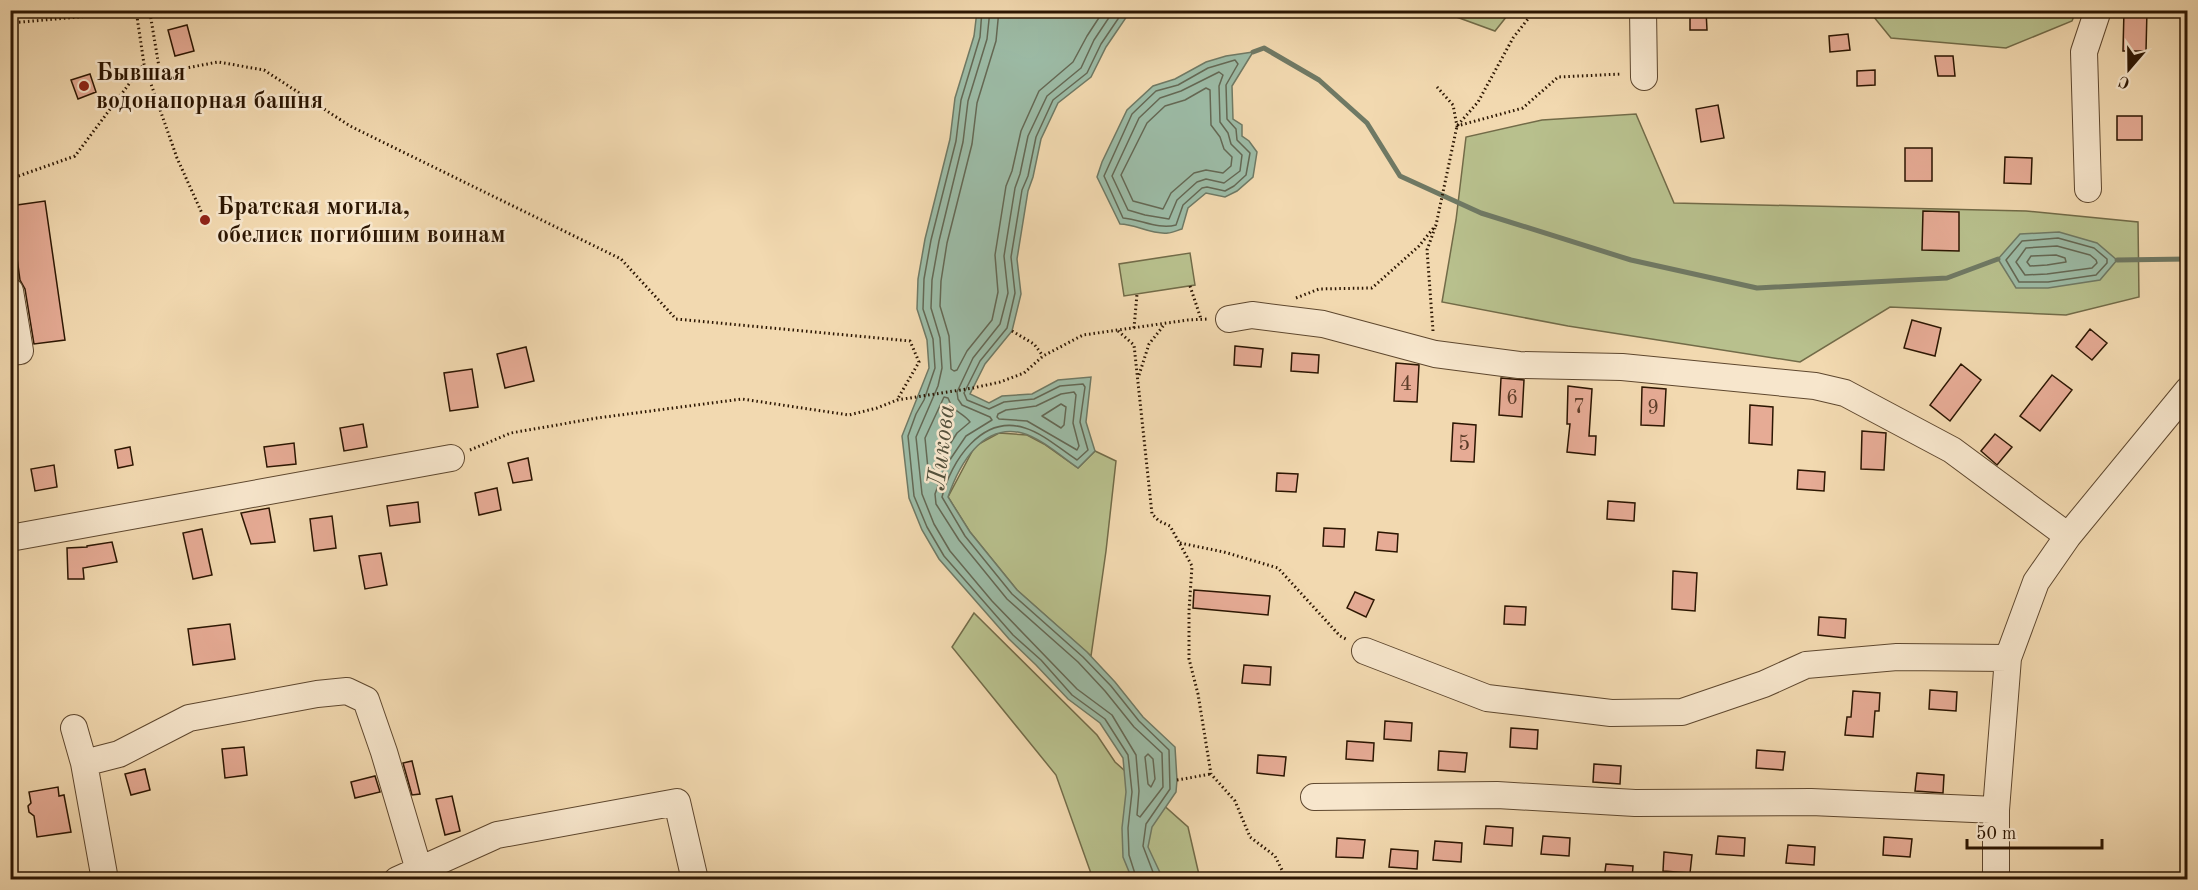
<svg xmlns="http://www.w3.org/2000/svg" width="2198" height="890" viewBox="0 0 2198 890" font-family="'Old Standard TT',serif">
  <style>
    .green { fill: #b8c08d; stroke: #726b48; stroke-width: 1.5 }
    .water { fill: #9cbba6; stroke: #6f7964; stroke-width: 1.5 }
    .lines { fill: none; stroke-linecap: round; stroke-linejoin: round }
    .shore { stroke: #646854; stroke-width: 1.5 }
    .stream { stroke: #6f7964; stroke-width: 5 }
    .building { fill: #e6ab95; stroke: #2c1602; stroke-width: 1.5 }
    .minor-casing { stroke: #5e472e; stroke-width: 28 }
    .path { stroke: #2c1602; stroke-width: 3; stroke-dasharray: 1.5 3; stroke-linecap: butt }
    .minor { stroke: #f7e6cc; stroke-width: 26 }
    .poi-dot { fill: #8f2418; stroke: #f7e6cc; stroke-width: 2 }
    .labels { text-anchor: middle; stroke-width: 5; stroke-linejoin: round; paint-order: stroke }
    .number-label { font-size: 21px; fill: #5a3b27 }
    .poi-label { font-size: 24px; font-weight: bold; fill: #2c1602; stroke: #f7e6cc; text-anchor: start }
    .water-label { font-size: 26px; font-style: italic; fill: #53503b; stroke: #f7e6cc }
  </style>
  <rect width="100%" height="100%" fill="#f2d9b0"/>
  <filter id="stains"><feTurbulence type="fractalNoise" baseFrequency=".00333" numOctaves="4"/><feColorMatrix values="0 0 0 0 .2 0 0 0 0 .09 0 0 0 0 .02 0 0 0 .5 -.17"/></filter>
  <radialGradient id="worn" r=".72"><stop offset=".6" stop-color="#630" stop-opacity="0"/><stop offset="1" stop-color="#630" stop-opacity=".3"/></radialGradient>
  <path class="green" d="M1440 11H1511L1495 31Z
    M1869 11H2076L2072 21 2006 48 1891 38Z
    M1636 114 1674 203 2026 211 2138 222 2139 297 2066 315 1890 307 1800 362 1568 326 1442 302 1456 220 1466 137 1542 120Z
    M1190 253 1195 285 1124 296 1119 264Z
    M999 433 1027 435 1044 444 1078 468 1095 451 1116 461 1106 551 1091 656 1017 590 970 532 948 497 975 446Z
    M974 613 1097 735 1115 762 1188 827 1200 879H1093L1056 775 952 647Z"/>
  <path class="water" d="M977 11H1140L1127 16 1106 47 1091 77 1058 103 1041 139 1033 177 1028 191 1017 259 1021 294 1012 331 985 364 970 394 989 403 1002 396 1032 394 1058 380 1091 377 1086 422 1095 451 1078 468C1063 458 1041 438 1022 433 982 423 959 465 948 497L970 532 1017 590 1087 652 1115 682 1143 717 1175 747 1177 780 1176 792 1152 827 1148 847 1163 879H1132L1123 857 1122 828 1126 792 1123 758 1100 723 1068 699 1036 665 1009 639 939 559 922 530 909 498 902 436 929 368 927 340 917 309 918 279 925 239 950 139 955 98 974 36Z
    M1253 52 1232 86 1233 119 1242 125V136L1249 141 1257 152 1253 177 1237 191 1225 197 1206 193 1188 208 1182 229C1178 230 1172 233 1168 233 1151 235 1136 224 1120 224L1097 177 1102 162 1127 110 1153 86 1175 79 1206 62 1226 56Z
    M2059 232 2097 243 2117 260 2100 280 2048 288H2016L1998 259 2020 234Z"/>
  <g class="lines">
    <path class="shore" d="M982 10 980 37 961 100 956 141 931 240 924 279 923 309 933 339 935 368 924 400 916 414 908 436 914 496 927 527 944 556 1013 635 1041 660 1072 695 1105 719 1128 755 1132 792 1128 828 1129 855 1137 880
      M990 10 987 39 968 101 963 142 939 241 932 280 931 308 940 338 942 368 938 386 916 437 922 494 934 524 950 551 992 601 1077 689 1112 715 1136 755 1139 791 1137 815 1140 817 1163 787 1162 753 1134 727 1105 691 1078 662 1007 599 959 540 936 504 935 494 945 467 966 436 992 420 990 417 962 405 958 399 957 392 973 358 1000 324 1008 293 1004 256 1015 188 1020 174 1028 136 1047 96 1081 68 1094 40 1114 10
      M999 10 996 41 977 103 972 144 947 243 941 281 940 306 949 336 951 369 954 371 957 370 967 351 992 320 998 292 995 255 1006 186 1012 171 1021 131 1039 91 1073 62 1087 36 1104 10
      M1124 10 1101 44 1087 73 1053 100 1036 137 1028 176 1022 190 1011 257 1015 293 1007 328 980 361 964 393 967 400 989 409 1004 402 1034 399 1060 386 1083 384 1085 387 1080 422 1088 450 1077 460C1060 449 1044 434 1025 428 982 414 951 461 942 497L965 536 1012 594 1083 657 1111 686 1139 721 1169 750 1170 789 1146 824 1143 846 1156 880
      M1235 60 1238 64 1226 85 1227 119 1236 129 1237 140 1250 153 1246 175 1234 186 1225 191 1207 187 1202 188 1183 205 1176 225C1158 230 1140 219 1123 218L1104 176 1132 114 1156 91 1178 85 1208 68Z
      M1219 72 1223 75 1219 86 1220 122 1228 133 1231 144 1242 155 1240 171 1224 183 1206 179 1197 182 1177 200 1169 219 1145 215 1128 210 1112 176 1139 118 1160 98 1181 91Z
      M1206 88 1210 90 1211 125 1220 137 1224 149 1232 157 1231 166 1223 173 1206 170 1194 173 1171 193 1163 209 1133 201 1121 175 1147 123 1165 106 1185 100Z
      M2058 238 2094 248 2107 259V263L2096 275 2048 282H2019L2006 260 2022 241Z
      M2057 246 2090 255 2096 260 2097 263 2092 268 2047 274 2025 275 2016 262 2026 248Z
      M2056 255 2065 258 2066 262 2047 265 2030 266 2027 262 2031 256Z
      M1061 394 1074 392 1076 395 1073 423 1079 446 1077 450 1027 421 999 419 997 417 998 414 1006 410 1036 406Z
      M944 397 948 398C953 413 963 412 970 422L957 433 933 471 930 472 928 469 925 438Z
      M1061 404 1066 407 1064 425 1061 428 1042 416Z
      M1148 754 1153 759 1155 779 1151 787 1148 784 1145 757Z"/>
    <path class="stream" d="M1253 52 1264 48 1319 80 1367 123 1400 176 1481 213 1631 260 1757 288 1947 278 1998 259
      M2117 260 2188 259"/>
  </g>
  <path class="building" d="M1690 10H1706L1707 30H1690Z
    M2124 10H2147L2146 51H2123Z
    M187 25 194 51 175 56 168 30Z
    M1848 34 1850 50 1830 52 1829 36Z
    M1935 56H1953L1955 76H1938Z
    M1875 70V85L1857 86V71Z
    M90 74 96 92 78 99 71 80Z
    M1718 105 1724 138 1701 142 1696 109Z
    M2117 116H2142V140H2117Z
    M1905 148H1932V181H1905Z
    M2005 157 2032 158 2031 184 2004 183Z
    M45 201 65 340 34 344 25 289 20 280 10 206Z
    M1923 211 1959 212V251L1922 250Z
    M1912 320 1941 328 1935 356 1904 348Z
    M2090 329 2107 343 2092 360 2076 347Z
    M1235 346 1263 349 1261 367 1234 365Z
    M526 347 534 381 505 388 497 354Z
    M1292 353 1319 355 1318 373 1291 371Z
    M1396 363 1419 365 1417 402 1394 401Z
    M1961 364 1981 380 1950 421 1930 405Z
    M472 369 478 407 450 411 444 373Z
    M2052 375 2072 390 2040 431 2020 416Z
    M1501 378 1524 380 1522 417 1499 415Z
    M1568 386 1592 389 1589 436H1596L1595 455 1567 452 1570 424H1567Z
    M1642 387 1666 389 1664 426 1641 425Z
    M1750 405 1773 407 1772 445 1749 443Z
    M1453 423 1476 425 1474 462 1451 461Z
    M363 424 367 447 344 451 340 428Z
    M1862 431 1886 433 1884 470 1861 469Z
    M1995 434 2012 447 1997 465 1981 451Z
    M294 443 296 464 267 467 264 447Z
    M130 447 133 465 118 468 115 450Z
    M528 458 532 480 513 483 508 463Z
    M54 465 57 487 35 491 31 469Z
    M1798 470 1825 472 1824 491 1797 489Z
    M1277 473 1298 474 1296 492 1276 491Z
    M497 488 501 510 479 515 475 493Z
    M1608 501 1635 503 1634 521 1607 519Z
    M418 502 420 522 390 526 387 506Z
    M269 508 275 542 251 544 241 513Z
    M332 516 336 548 314 551 310 519Z
    M1324 528 1345 529 1344 547 1323 546Z
    M202 529 212 575 193 579 183 533Z
    M1378 532 1398 534 1397 552 1376 550Z
    M112 542 117 562 83 568 84 579H68L67 548 87 547V546Z
    M381 553 387 585 365 589 359 556Z
    M1673 571 1697 573 1695 611 1672 609Z
    M1194 590 1270 596 1268 615 1193 608Z
    M1355 592 1374 600 1366 617 1347 608Z
    M1505 606 1526 607 1525 625 1504 624Z
    M1819 617 1846 619 1845 638 1818 635Z
    M230 624 235 659 193 665 188 629Z
    M1244 665 1271 667 1270 685 1242 683Z
    M1930 690 1957 692 1956 711 1929 709Z
    M1853 691 1880 693 1879 711H1875L1873 737 1845 735 1847 717H1851Z
    M1385 721 1412 723 1411 741 1384 739Z
    M1511 728 1538 730 1537 749 1510 747Z
    M1347 741 1374 743 1373 761 1346 759Z
    M244 747 247 775 225 778 222 749Z
    M1757 750 1785 752 1783 770 1756 768Z
    M1439 751 1467 753 1465 772 1438 770Z
    M1258 755 1286 757 1284 776 1257 773Z
    M412 761 420 794 412 795 403 763Z
    M1594 764 1621 766 1620 784 1593 782Z
    M145 769 150 790 131 795 125 774Z
    M1917 773 1944 775 1943 793 1915 791Z
    M375 776 380 792 355 798 351 782Z
    M58 787 59 796 64 795 71 832 37 837 34 816 29 812 28 806 31 803 29 792Z
    M452 796 460 831 445 835 436 799Z
    M1486 826 1513 828 1512 846 1484 844Z
    M1543 836 1570 838 1569 856 1541 854Z
    M1718 836 1745 838 1744 856 1716 854Z
    M1884 837 1912 839 1910 857 1883 855Z
    M1337 838 1365 840 1363 858 1336 857Z
    M1435 841 1462 843 1461 862 1433 860Z
    M1788 845 1815 847 1814 865 1786 863Z
    M1391 849 1418 851 1417 869 1389 867Z
    M1664 852 1692 855 1690 873 1663 871Z
    M1606 864 1633 866 1632 879H1604Z"/>
  <g class="lines">
    <g class="minor-casing">
      <path id="minor" d="M1643 10 1644 77
        M2088 189 2084 52 2098 10
        M10 291 20 351 10 352
        M1229 319 1252 315 1323 324 1435 354 1519 365 1622 367 1815 386 1845 393 1952 450 2068 536
        M10 538 451 458
        M1365 651 1487 698 1611 713 1682 712 1764 684 1806 665 1897 657 2008 658
        M74 728 84 763 105 880
        M84 763 119 754 189 718 317 694 347 691 366 700 384 752 419 870
        M1314 797 1497 795 1635 803 1811 802 1996 810
        M397 880 497 835 677 802 695 880
        M1996 880V810L2008 658 2036 582 2068 536 2188 390"/>
    </g>
    <path class="path" d="M136 10 144 64 177 158 205 220
      M147 10 150 13 164 10
      M150 13 160 73 218 62 264 70 350 126 621 259 676 319 910 341 919 362 897 400
      M10 23 136 12
      M1437 87 1453 105 1457 126 1523 108 1558 77 1622 74
      M10 179 75 156 144 64
      M1190 286 1201 319
      M1296 298 1319 289 1372 288 1419 246 1436 225 1457 126 1478 102 1513 38 1535 10
      M1134 328 1137 294
      M1012 331 1034 344 1043 356
      M1118 331 1134 345 1152 514 1159 521 1170 526 1192 566 1189 611V659L1198 694 1211 774 1235 801 1250 837 1275 856 1287 880
      M1433 331 1427 250 1435 228
      M1139 375 1149 344 1164 325
      M470 450 511 433 597 418 742 399 849 415 877 408 897 400 973 388 1000 382 1024 373 1043 356 1083 335 1188 320 1209 319
      M1180 543 1224 552 1278 568 1340 636 1348 640
      M1177 780 1211 774"/>
    <use href="#minor" class="minor"/>
  </g>
  <g class="poi-dot">
    <circle cx="84" cy="86" r="6"/>
    <circle cx="205" cy="220" r="6"/>
  </g>
  <g class="labels">
    <g class="number-label">
      <text x="1406" y="390">4</text>
      <text x="1512" y="404">6</text>
      <text x="1579" y="413">7</text>
      <text x="1653" y="414">9</text>
      <text x="1464" y="450">5</text>
    </g>
    <g class="poi-label">
      <text x="96" y="80">Бывшая<tspan x="96" dy="28">водонапорная башня</tspan></text>
      <text x="217" y="214">Братская могила,<tspan x="217" dy="28">обелиск погибшим воинам</tspan></text>
    </g>
    <g class="water-label">
      <text transform="translate(940 447) rotate(-83)" y="9">Ликова</text>
    </g>
  </g>
  <rect width="2198" height="890" fill="none" stroke="#f2d9b0" stroke-width="36"/>
  <rect x="12" y="12" width="2174" height="866" fill="none" stroke="#2c1602" stroke-width="3"/>
  <rect x="18" y="18" width="2162" height="854" fill="none" stroke="#2c1602" stroke-width="1.5"/>
  <g transform="translate(2129 69) rotate(200)" stroke="#f7e6cc" stroke-width="4.5" paint-order="stroke">
  <path d="M0-4.5L10 22L0 15L-10 22Z" fill="#2c1602"/>
  <text y="-9" font-size="16" font-weight="bold" text-anchor="middle" fill="#2c1602">С</text>
  </g>
  <path d="M1967 839v9h135v-9" fill="none" stroke="#2c1602" stroke-width="3"/>
  <text x="1976" y="839" font-size="18" fill="#2c1602" stroke="#f7e6cc" stroke-width="4.5" paint-order="stroke">50 m</text>
  <rect width="100%" height="100%" filter="url(#stains)"/>
  <rect width="100%" height="100%" fill="url(#worn)"/>
</svg>
